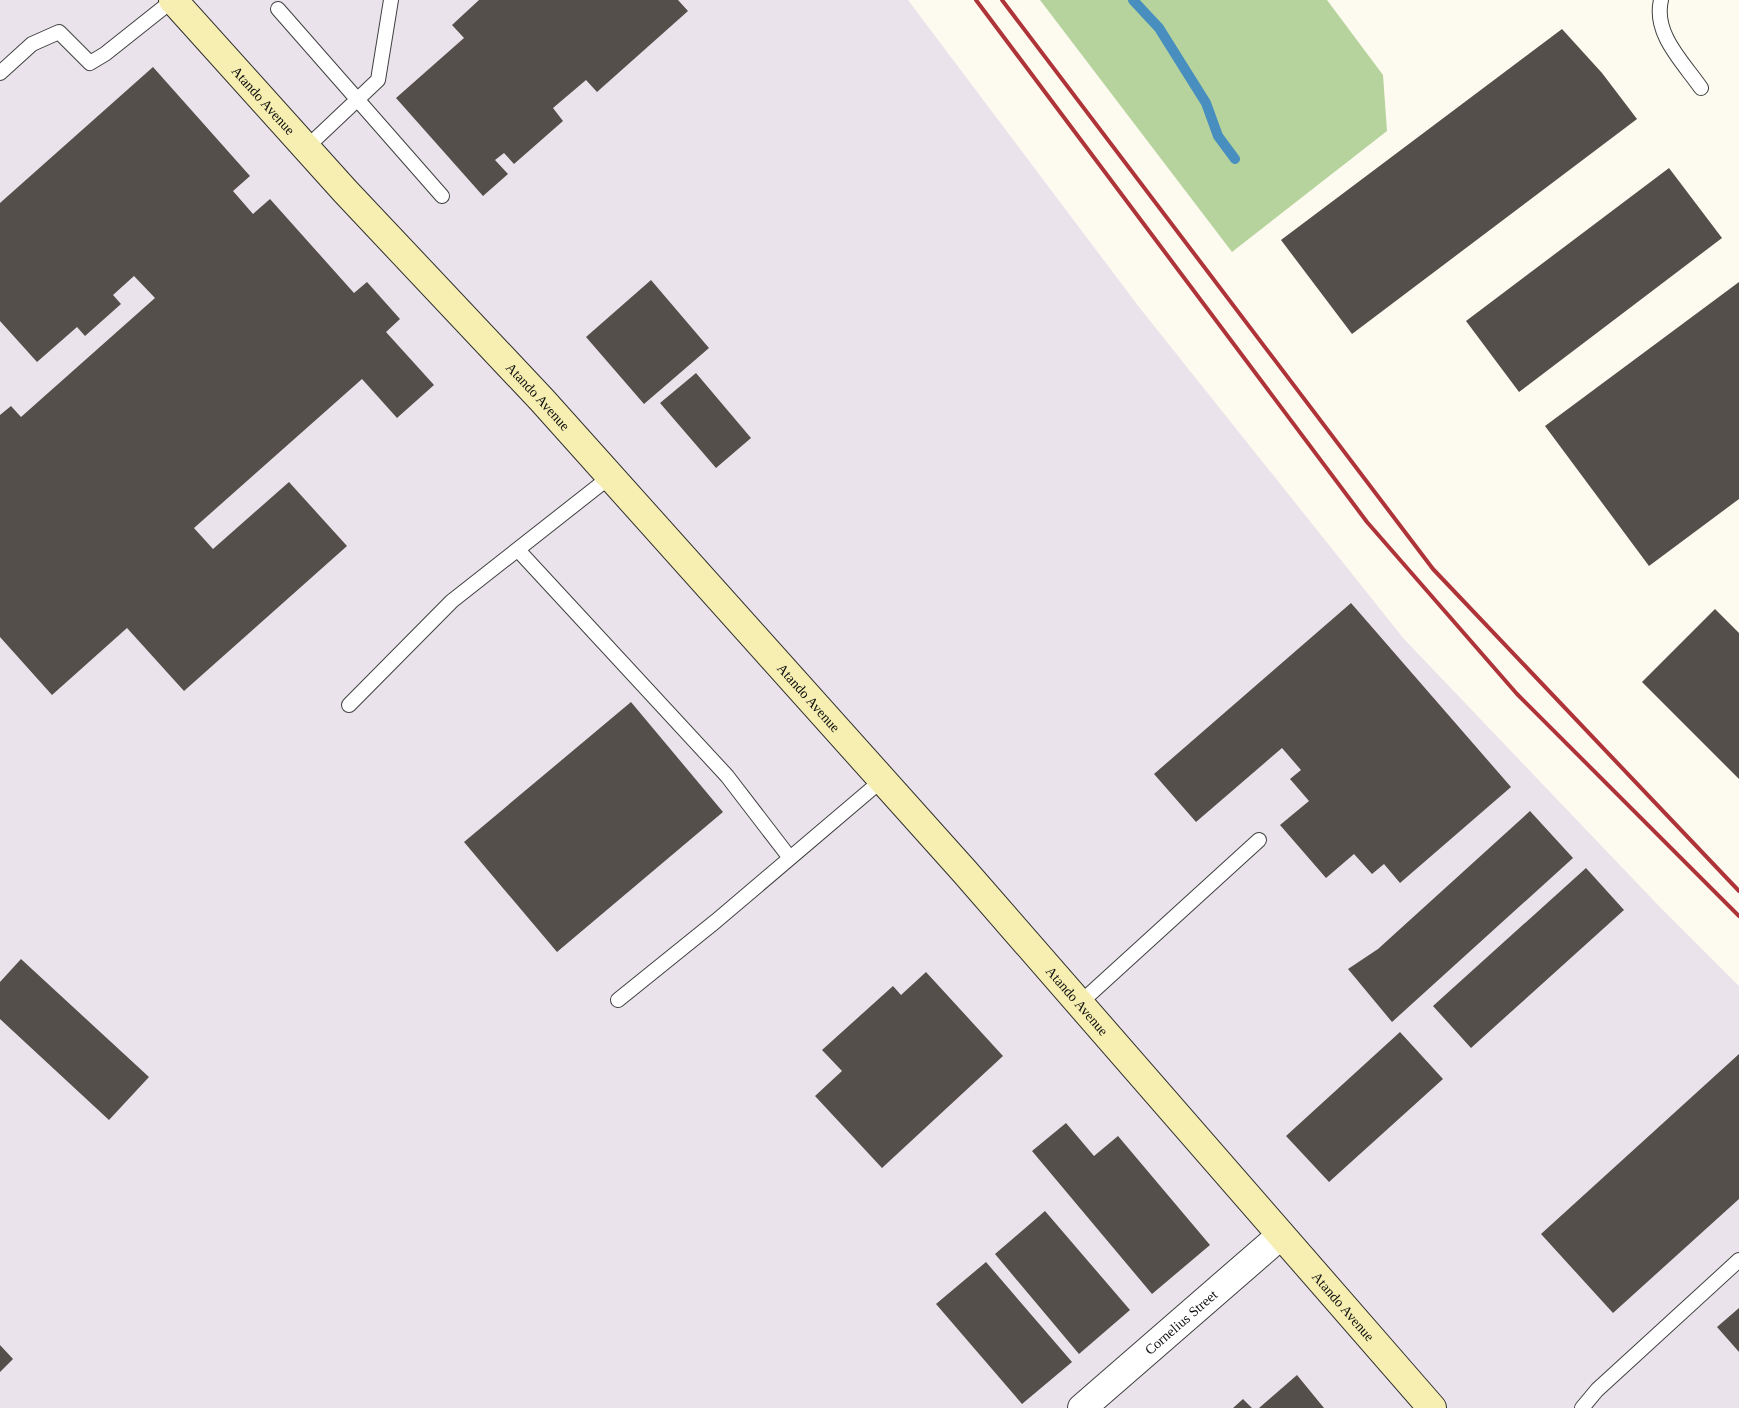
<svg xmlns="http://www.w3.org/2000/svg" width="1739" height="1408" viewBox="0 0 1739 1408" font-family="Georgia,serif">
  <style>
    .industrial { fill: #eae3eb }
    .forest { fill: #b6d39d }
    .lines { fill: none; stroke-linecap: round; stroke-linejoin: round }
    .stream { stroke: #488fbf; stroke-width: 10 }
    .building { fill: #554f4b }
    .service-casing { stroke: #404040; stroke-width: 16 }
    .minor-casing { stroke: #404040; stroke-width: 30 }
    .secondary-casing { stroke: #2f2f2f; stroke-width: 30 }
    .service { stroke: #fff; stroke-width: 14 }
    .minor { stroke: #fff; stroke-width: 28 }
    .secondary { stroke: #f6efb1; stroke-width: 28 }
    .rail { stroke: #ae343a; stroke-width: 4 }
    .labels { text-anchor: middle; stroke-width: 5; stroke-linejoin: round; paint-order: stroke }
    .street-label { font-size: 14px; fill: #0d0d0d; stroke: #fff }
  </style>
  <rect width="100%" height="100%" fill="#fdfbef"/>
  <path class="industrial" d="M0 0H908L1139 307 1404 639 1657 904 1739 986V1408H0Z"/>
  <path class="forest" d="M1040 0H1327L1383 75 1387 131 1232 252Z"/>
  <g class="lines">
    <path class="stream" d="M1133 0 1159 28 1206 103 1218 136 1235 159"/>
  </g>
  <path class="building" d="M479 0H678L688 11 597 92 586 80 553 108 563 121 514 164 504 153 495 160 508 174 483 196 396 98 464 38 452 25Z
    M1562 29 1602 73 1637 119 1352 334 1281 240Z
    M153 67 250 176 233 191 253 214 270 199 354 293 367 282 400 319 386 332 434 385 397 418 362 379 194 528 213 549 289 482 347 546 184 691 127 628 52 695 0 637V415L11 406 21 417 155 298 134 276 113 295 121 304 85 336 77 327 37 362 0 321V203Z
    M1669 168 1722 238 1519 392 1466 321Z
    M651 280 709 348 644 404 586 337Z
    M1739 282V499L1649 566 1545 426Z
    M696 373 751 438 716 468 660 403Z
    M1351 603 1511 787 1400 883 1384 864 1372 874 1354 854 1326 878 1280 825 1309 801 1290 779 1301 770 1282 748 1196 822 1154 774Z
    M1715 609 1739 633V779L1642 682Z
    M631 702 723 812 557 952 464 842Z
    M1530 811 1573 858 1392 1022 1348 969 1378 949Z
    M1586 868 1624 910 1471 1048 1433 1006Z
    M21 959 149 1077 109 1120 0 1019V982Z
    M926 972 1003 1056 882 1168 815 1096 842 1071 822 1050 893 986 901 995Z
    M1400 1032 1443 1079 1329 1182 1286 1136Z
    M1739 1054V1199L1613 1313 1541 1234Z
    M1066 1123 1094 1156 1118 1136 1210 1245 1152 1294 1032 1151Z
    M1045 1211 1130 1310 1079 1354 995 1254Z
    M986 1262 1072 1362 1022 1404 936 1304Z
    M1739 1308V1352L1717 1327Z
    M0 1345 13 1359 0 1372Z
    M1297 1375 1324 1408H1259Z
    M1243 1399 1252 1408H1233Z"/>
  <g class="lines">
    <g class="service-casing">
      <path id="service" d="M1661 0C1653 34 1683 62 1701 88
        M278 9 442 196
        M0 73 32 44 59 32 90 63 105 54 173 0
        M306 148 378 80 391 0
        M518 550 727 776 790 858
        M349 705 452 601 611 476
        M618 1000 716 921 882 780
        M1079 1004 1259 840
        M1582 1408 1597 1390 1739 1260"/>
    </g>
    <g class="minor-casing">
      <g id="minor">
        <path id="s1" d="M1082 1408 1280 1236"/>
      </g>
    </g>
    <g class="secondary-casing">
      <g id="secondary">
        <path id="s2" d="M173 0 345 191 542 400 965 872 1432 1408"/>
      </g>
    </g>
    <use href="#service" class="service"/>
    <use href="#minor" class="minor"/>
    <use href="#secondary" class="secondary"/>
    <path class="rail" d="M976 0 1367 522 1517 694 1739 916
      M1002 0 1433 569 1739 891"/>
  </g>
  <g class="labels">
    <g class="street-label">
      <text dy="5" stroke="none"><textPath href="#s2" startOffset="135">Atando Avenue</textPath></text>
      <text dy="5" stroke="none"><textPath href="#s2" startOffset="539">Atando Avenue</textPath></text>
      <text dy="5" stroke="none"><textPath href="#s2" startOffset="944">Atando Avenue</textPath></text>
      <text dy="5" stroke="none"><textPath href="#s2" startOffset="1349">Atando Avenue</textPath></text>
      <text dy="5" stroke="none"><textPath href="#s2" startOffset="1754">Atando Avenue</textPath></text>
      <text dy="5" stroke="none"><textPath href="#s1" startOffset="131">Cornelius Street</textPath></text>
    </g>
  </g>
</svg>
